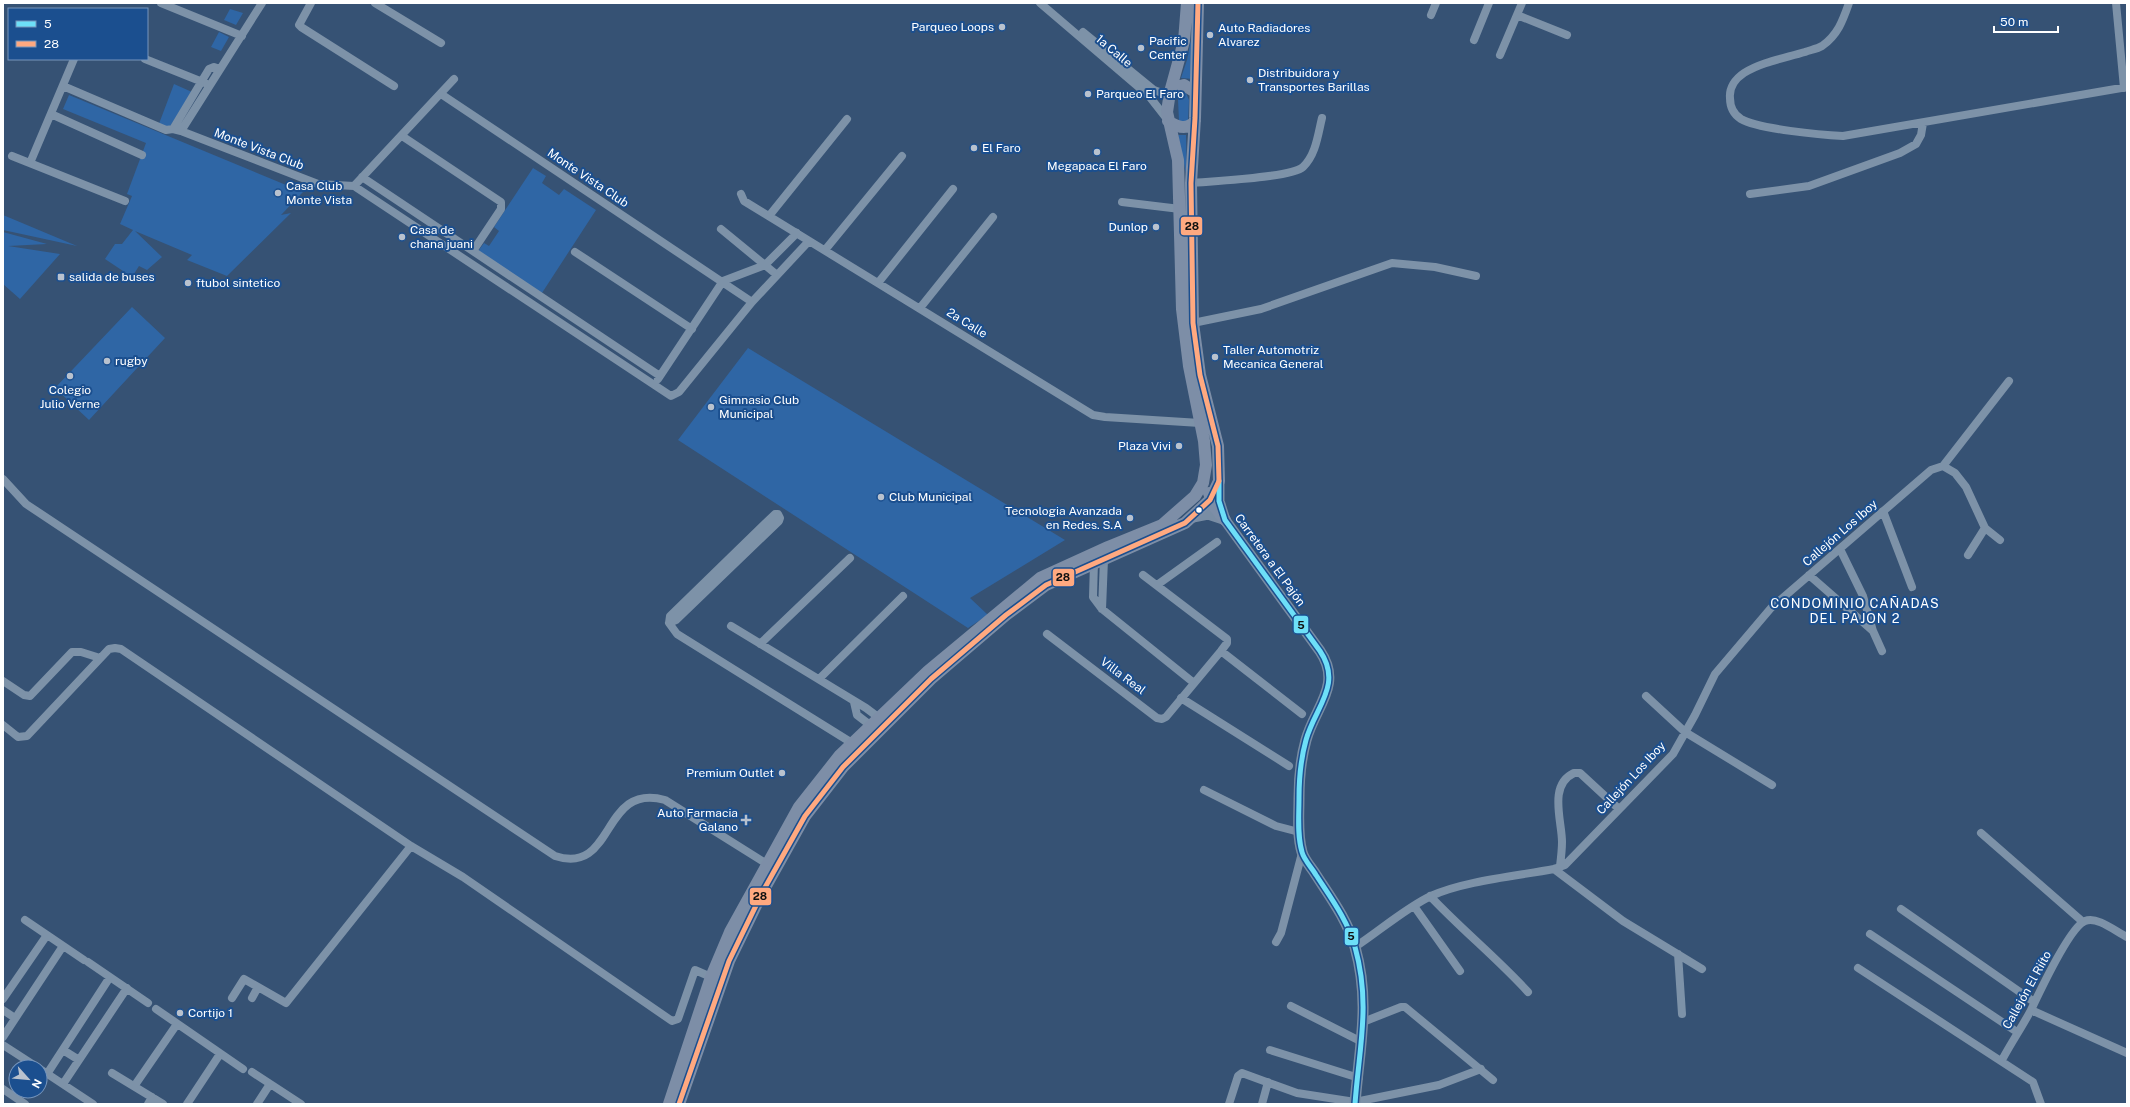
<svg xmlns="http://www.w3.org/2000/svg" width="2130" height="1107" viewBox="0 0 2130 1107" font-family="'Public Sans',sans-serif">
  <style>
    .green { fill: #2f66a5 }
    .lines { fill: none; stroke-linecap: round; stroke-linejoin: round }
    .street { stroke: #7d92a8; stroke-width: 8 }
    .secondary { stroke: #798da4; stroke-width: 11 }
    .primary { stroke: #7d8ea7; stroke-width: 12 }
    .bus-1-casing { stroke: #1b4f8f; stroke-width: 8 }
    .bus-2-casing { stroke: #1b4f8f; stroke-width: 8 }
    .bus-1 { stroke: #6ddff8; stroke-width: 5 }
    .bus-2 { stroke: #ffa980; stroke-width: 5 }
    .poi-dot { fill: #b9c2ce; stroke: #1b4f8f; stroke-width: 1.5 }
    .bus-dot { fill: #fff; stroke: #1b4f8f; stroke-width: 1.5 }
    .labels { text-anchor: middle; stroke-width: 4; stroke-linejoin: round; paint-order: stroke }
    .poi-label { font-size: 12px; fill: #fff; stroke: #1b4f8f; text-anchor: start }
    .street-label { font-size: 12px; fill: #fff; stroke: #1b4f8f }
    .neighbourhood-label { font-size: 13px; letter-spacing: 1px; fill: #fff; stroke: #1b4f8f }
    .line-badge { stroke: #1b4f8f; stroke-width: 1.5 }
    .pale-badge-label { font-size: 11px; text-anchor: middle; font-weight: bold; fill: #111 }
  </style>
  <rect width="100%" height="100%" fill="#365274"/>
  <path class="green" d="M230 9 243 13 236 25 224 20Z
    M1193 29V79L1181 78 1187 60Z
    M219 32 229 37 221 51 211 47Z
    M174 84 192 92 166 133 157 129Z
    M1182 92 1186 93 1189 100 1188 122 1179 121 1178 99Z
    M69 95 303 192 281 215 291 213 227 276 187 260 192 255 135 231 162 257 147 270 139 266 132 277 105 259 115 244H122L133 230 120 224 132 196 127 194 146 143 63 109Z
    M1178 135H1186L1187 178Z
    M533 168 546 176 542 183 559 195 564 189 596 210 540 296 476 254 484 243 489 246 499 231 494 227Z
    M3 215 77 246 3 230Z
    M3 232 47 244 8 246 60 254 20 299 3 284Z
    M132 307 165 338 89 420 55 388Z
    M748 348 1065 540 970 598 988 615 968 628 678 440Z"/>
  <g class="lines">
    <path class="street" d="M161 3 242 36
      M311 3 299 25 301 27 394 86
      M375 3 441 43
      M1040 3 1149 96 1167 119
      M1849 3C1843 20 1838 35 1822 46 1817 49 1810 50 1805 52 1785 58 1761 62 1744 73 1735 79 1729 88 1730 98 1730 107 1733 114 1741 119 1758 129 1821 135 1843 136L2127 87
      M2116 3 2124 88
      M1431 15 1436 3
      M1517 15 1567 35
      M1083 32 1154 90 1162 93 1170 92
      M1474 40 1489 3
      M1500 55 1522 3
      M145 59 205 83
      M63 86 166 130 173 129 181 131 318 184 354 186 671 396 679 392 752 302 809 241
      M441 94 752 302
      M51 114 142 155
      M173 129 209 69 214 67 220 69
      M181 131 262 3
      M402 136 501 202V209L473 251
      M12 156 125 201
      M30 163 74 59
      M362 177 660 376
      M1191 183C1211 181 1291 178 1303 167 1316 155 1318 134 1322 118
      M354 186 454 79
      M741 194 744 201 1093 415 1105 417 1200 423
      M1750 194 1809 186 1900 153 1916 144 1921 135 1923 123
      M1122 202 1180 209
      M769 216 847 119
      M721 229 777 275
      M825 250 902 156
      M575 252 692 329
      M878 283 953 189
      M920 308 993 217
      M1193 323 1261 309 1392 263 1435 267 1476 276
      M658 379 723 281 765 265 797 233
      M1943 466 1955 473 1966 487 1985 528 2000 540
      M3 479 26 504 555 856C616 876 600 782 665 800L767 864
      M1883 511 1912 587
      M1840 549 1863 596 1873 631
      M1968 555 1985 528
      M1094 562 1093 597 1102 609 1194 683
      M1809 575 1873 631 1882 651
      M1157 585 1217 542
      M1102 609 1104 559
      M669 623 676 620 779 521 780 518 778 514H775L670 616 669 623 677 634 852 743
      M731 626 866 708 878 717
      M1047 634 1157 718 1162 719 1166 717 1221 651 1227 643V639L1143 575
      M760 644 850 558
      M1221 651 1302 714
      M819 679 903 596
      M3 681 24 695 30 696 72 652H81L100 658
      M1646 696 1685 732 1772 785
      M1181 698 1289 766
      M854 702 857 715 870 725
      M3 725 18 737 27 736 109 649 115 648 121 649 411 846 463 877 672 1021 678 1019 695 970 711 977
      M1204 790 1276 826 1299 832
      M1981 833 2083 922
      M1560 866C1561 858 1562 850 1562 842 1562 821 1548 785 1574 773H1580L1619 809
      M1554 869 1623 921 1702 969
      M1430 896C1462 930 1497 958 1528 992
      M1414 906 1460 971
      M1901 909 2034 1002
      M25 920 84 960
      M1870 934 2017 1032
      M1276 942 1281 933 1302 853
      M1355 947C1378 932 1407 907 1431 896 1463 881 1517 876 1554 869L1565 865 1673 754 1695 715 1715 674 1771 608 1931 470 1943 466 2009 381
      M1678 954 1682 1014
      M88 962 148 1003
      M1858 968 2033 1082 2041 1104
      M232 998 244 979 286 1003 411 846
      M252 998 258 987
      M3 999 47 935
      M1291 1006 1362 1042
      M156 1009 243 1069
      M3 1010 15 1018
      M2031 1010 2127 1053
      M1363 1022 1401 1007H1405L1493 1080
      M3 1037 63 946
      M3 1045 37 1067
      M63 1050 79 1060
      M1270 1050 1359 1078
      M2002 1060C2011 1043 2022 1027 2031 1010 2039 993 2070 927 2085 921 2098 916 2116 932 2127 937
      M40 1069 93 1104
      M252 1072 301 1104
      M112 1073 163 1104
      M47 1074 110 977
      M63 1084 127 988
      M135 1085 177 1024
      M3 1089 25 1104
      M148 1104 152 1097
      M187 1104 220 1054
      M257 1104 270 1084
      M1229 1104 1238 1076 1242 1073 1297 1093 1355 1102 1439 1085 1481 1069
      M1262 1104 1268 1082"/>
    <path class="secondary" d="M1219 483V501L1225 520 1320 651C1343 685 1315 707 1306 740 1301 758 1299 780 1299 798 1299 815 1297 835 1302 852 1304 860 1312 868 1316 875 1331 898 1348 921 1355 947 1371 1004 1359 1048 1355 1104
      M1193 517 1208 514 1223 519"/>
    <path class="primary" d="M1170 92 1177 87 1184 85 1195 92
      M1168 121C1177 127 1187 131 1195 121
      M1209 493 1214 506 1225 520
      M669 1104 711 977 730 932 799 807 840 755 928 671 1040 578 1108 547 1162 525 1195 496 1203 483 1206 465 1204 441 1189 366 1182 309 1178 160 1167 112 1170 92 1184 41 1187 3
      M679 1104 729 961 763 891 805 816 843 767 931 679 1006 615 1046 585 1185 523 1210 500 1219 481 1218 446 1200 375 1193 323 1191 183 1195 118 1198 3"/>
    <g class="bus-1-casing">
      <path id="bus-1" d="M1219 481V501L1225 520 1320 651C1343 685 1315 707 1306 740 1301 758 1299 780 1299 798 1299 815 1297 835 1302 852 1304 860 1312 868 1316 875 1331 898 1348 921 1355 947 1371 1004 1359 1048 1355 1104"/>
    </g>
    <g class="bus-2-casing">
      <path id="bus-2" d="M679 1104 729 961 763 891 805 816 843 767 931 679 1006 615 1046 585 1185 523 1210 500 1219 481 1218 446 1200 375 1193 323 1191 183 1195 118 1198 3"/>
    </g>
    <use href="#bus-1" class="bus-1"/>
    <use href="#bus-2" class="bus-2"/>
  </g>
  <g class="poi-dot">
    <circle cx="1002" cy="27" r="4"/>
    <circle cx="1210" cy="35" r="4"/>
    <circle cx="1141" cy="48" r="4"/>
    <circle cx="1250" cy="80" r="4"/>
    <circle cx="1088" cy="94" r="4"/>
    <circle cx="974" cy="148" r="4"/>
    <circle cx="1097" cy="152" r="4"/>
    <circle cx="278" cy="193" r="4"/>
    <circle cx="1156" cy="227" r="4"/>
    <circle cx="402" cy="237" r="4"/>
    <rect x="57" y="273" width="8" height="8" rx="2"/>
    <circle cx="188" cy="283" r="4"/>
    <circle cx="1215" cy="357" r="4"/>
    <circle cx="107" cy="361" r="4"/>
    <circle cx="70" cy="376" r="4"/>
    <circle cx="711" cy="407" r="4"/>
    <circle cx="1179" cy="446" r="4"/>
    <circle cx="881" cy="497" r="4"/>
    <circle cx="1130" cy="518" r="4"/>
    <circle cx="782" cy="773" r="4"/>
    <path d="M744 814h4v4h4v4h-4v4h-4v-4h-4v-4h4z"/>
    <circle cx="180" cy="1013" r="4"/>
  </g>
  <circle class="bus-dot" cx="1199" cy="510" r="3.5"/>
  <g class="labels">
    <g class="poi-label">
      <text x="994" y="31" text-anchor="end">Parqueo Loops</text>
      <text x="1218" y="32">Auto Radiadores<tspan x="1218" dy="14">Alvarez</tspan></text>
      <text x="1149" y="45">Pacific<tspan x="1149" dy="14">Center</tspan></text>
      <text x="1258" y="77">Distribuidora y<tspan x="1258" dy="14">Transportes Barillas</tspan></text>
      <text x="1096" y="98">Parqueo El Faro</text>
      <text x="982" y="152">El Faro</text>
      <text x="1097" y="170" text-anchor="middle">Megapaca El Faro</text>
      <text x="286" y="190">Casa Club<tspan x="286" dy="14">Monte Vista</tspan></text>
      <text x="1148" y="231" text-anchor="end">Dunlop</text>
      <text x="410" y="234">Casa de<tspan x="410" dy="14">chana juani</tspan></text>
      <text x="69" y="281">salida de buses</text>
      <text x="196" y="287">ftubol sintetico</text>
      <text x="1223" y="354">Taller Automotriz<tspan x="1223" dy="14">Mecanica General</tspan></text>
      <text x="115" y="365">rugby</text>
      <text x="70" y="394" text-anchor="middle">Colegio<tspan x="70" dy="14">Julio Verne</tspan></text>
      <text x="719" y="404">Gimnasio Club<tspan x="719" dy="14">Municipal</tspan></text>
      <text x="1171" y="450" text-anchor="end">Plaza Vivi</text>
      <text x="889" y="501">Club Municipal</text>
      <text x="1122" y="515" text-anchor="end">Tecnologia Avanzada<tspan x="1122" dy="14">en Redes. S.A</tspan></text>
      <text x="774" y="777" text-anchor="end">Premium Outlet</text>
      <text x="738" y="817" text-anchor="end">Auto Farmacia<tspan x="738" dy="14">Galano</tspan></text>
      <text x="188" y="1017">Cortijo 1</text>
    </g>
    <g class="street-label">
      <text transform="translate(1114 51) rotate(40)" y="4">1a Calle</text>
      <text transform="translate(259 149) rotate(21)" y="4">Monte Vista Club</text>
      <text transform="translate(588 178) rotate(34)" y="4">Monte Vista Club</text>
      <text transform="translate(967 323) rotate(32)" y="4">2a Calle</text>
      <text transform="translate(1840 533) rotate(-41)" y="4">Callejón Los Iboy</text>
      <text transform="translate(1270 560) rotate(54)" y="4">Carretera a El Pajón</text>
      <text transform="translate(1123 676) rotate(37)" y="4">Villa Real</text>
      <text transform="translate(1631 778) rotate(-47)" y="4">Callejón Los Iboy</text>
      <text transform="translate(2027 990) rotate(-61)" y="4">Callejón El Riíto</text>
    </g>
    <g class="neighbourhood-label">
      <text x="1855" y="608">CONDOMINIO CAÑADAS<tspan x="1855" dy="15">DEL PAJON 2</tspan></text>
    </g>
  </g>
  <g class="line-badge">
    <rect x="1180" y="216" width="23" height="20" rx="4" fill="#ffa980"/>
    <rect x="1052" y="568" width="23" height="19" rx="4" fill="#ffa980"/>
    <rect x="1293" y="615" width="16" height="19" rx="4" fill="#6ddff8"/>
    <rect x="749" y="887" width="23" height="19" rx="4" fill="#ffa980"/>
    <rect x="1344" y="927" width="15" height="19" rx="4" fill="#6ddff8"/>
  </g>
  <g class="pale-badge-label">
    <text x="1192" y="230">28</text>
    <text x="1063" y="581">28</text>
    <text x="1301" y="629">5</text>
    <text x="760" y="900">28</text>
    <text x="1351" y="940">5</text>
  </g>
  <rect width="2130" height="1107" fill="none" stroke="#ffffff" stroke-width="8"/>
  <rect x="8" y="8" width="140" height="52" fill="#1b4f8f" stroke="#7695bc"/>
  <rect x="16" y="21" width="20" height="6" fill="#6ddff8" stroke="#7695bc"/>
  <text x="44" y="28" font-size="12" fill="#ffffff">5</text>
  <rect x="16" y="41" width="20" height="6" fill="#ffa980" stroke="#7695bc"/>
  <text x="44" y="48" font-size="12" fill="#ffffff">28</text>
  <g transform="translate(28 1079) rotate(117)"><circle r="19" fill="#1b4f8f" stroke="#7695bc"/>
  <path d="M0-3L7 15L0 10L-7 15Z" fill="#b9c2ce"/>
  <text y="-6" font-size="11" font-weight="bold" text-anchor="middle" fill="#ffffff">N</text>
  </g>
  <path d="M1994 26v6h64v-6" fill="none" stroke="#ffffff" stroke-width="2"/>
  <text x="2000" y="26" font-size="12" fill="#ffffff" stroke="#1b4f8f" stroke-width="3" paint-order="stroke">50 m</text>
</svg>
